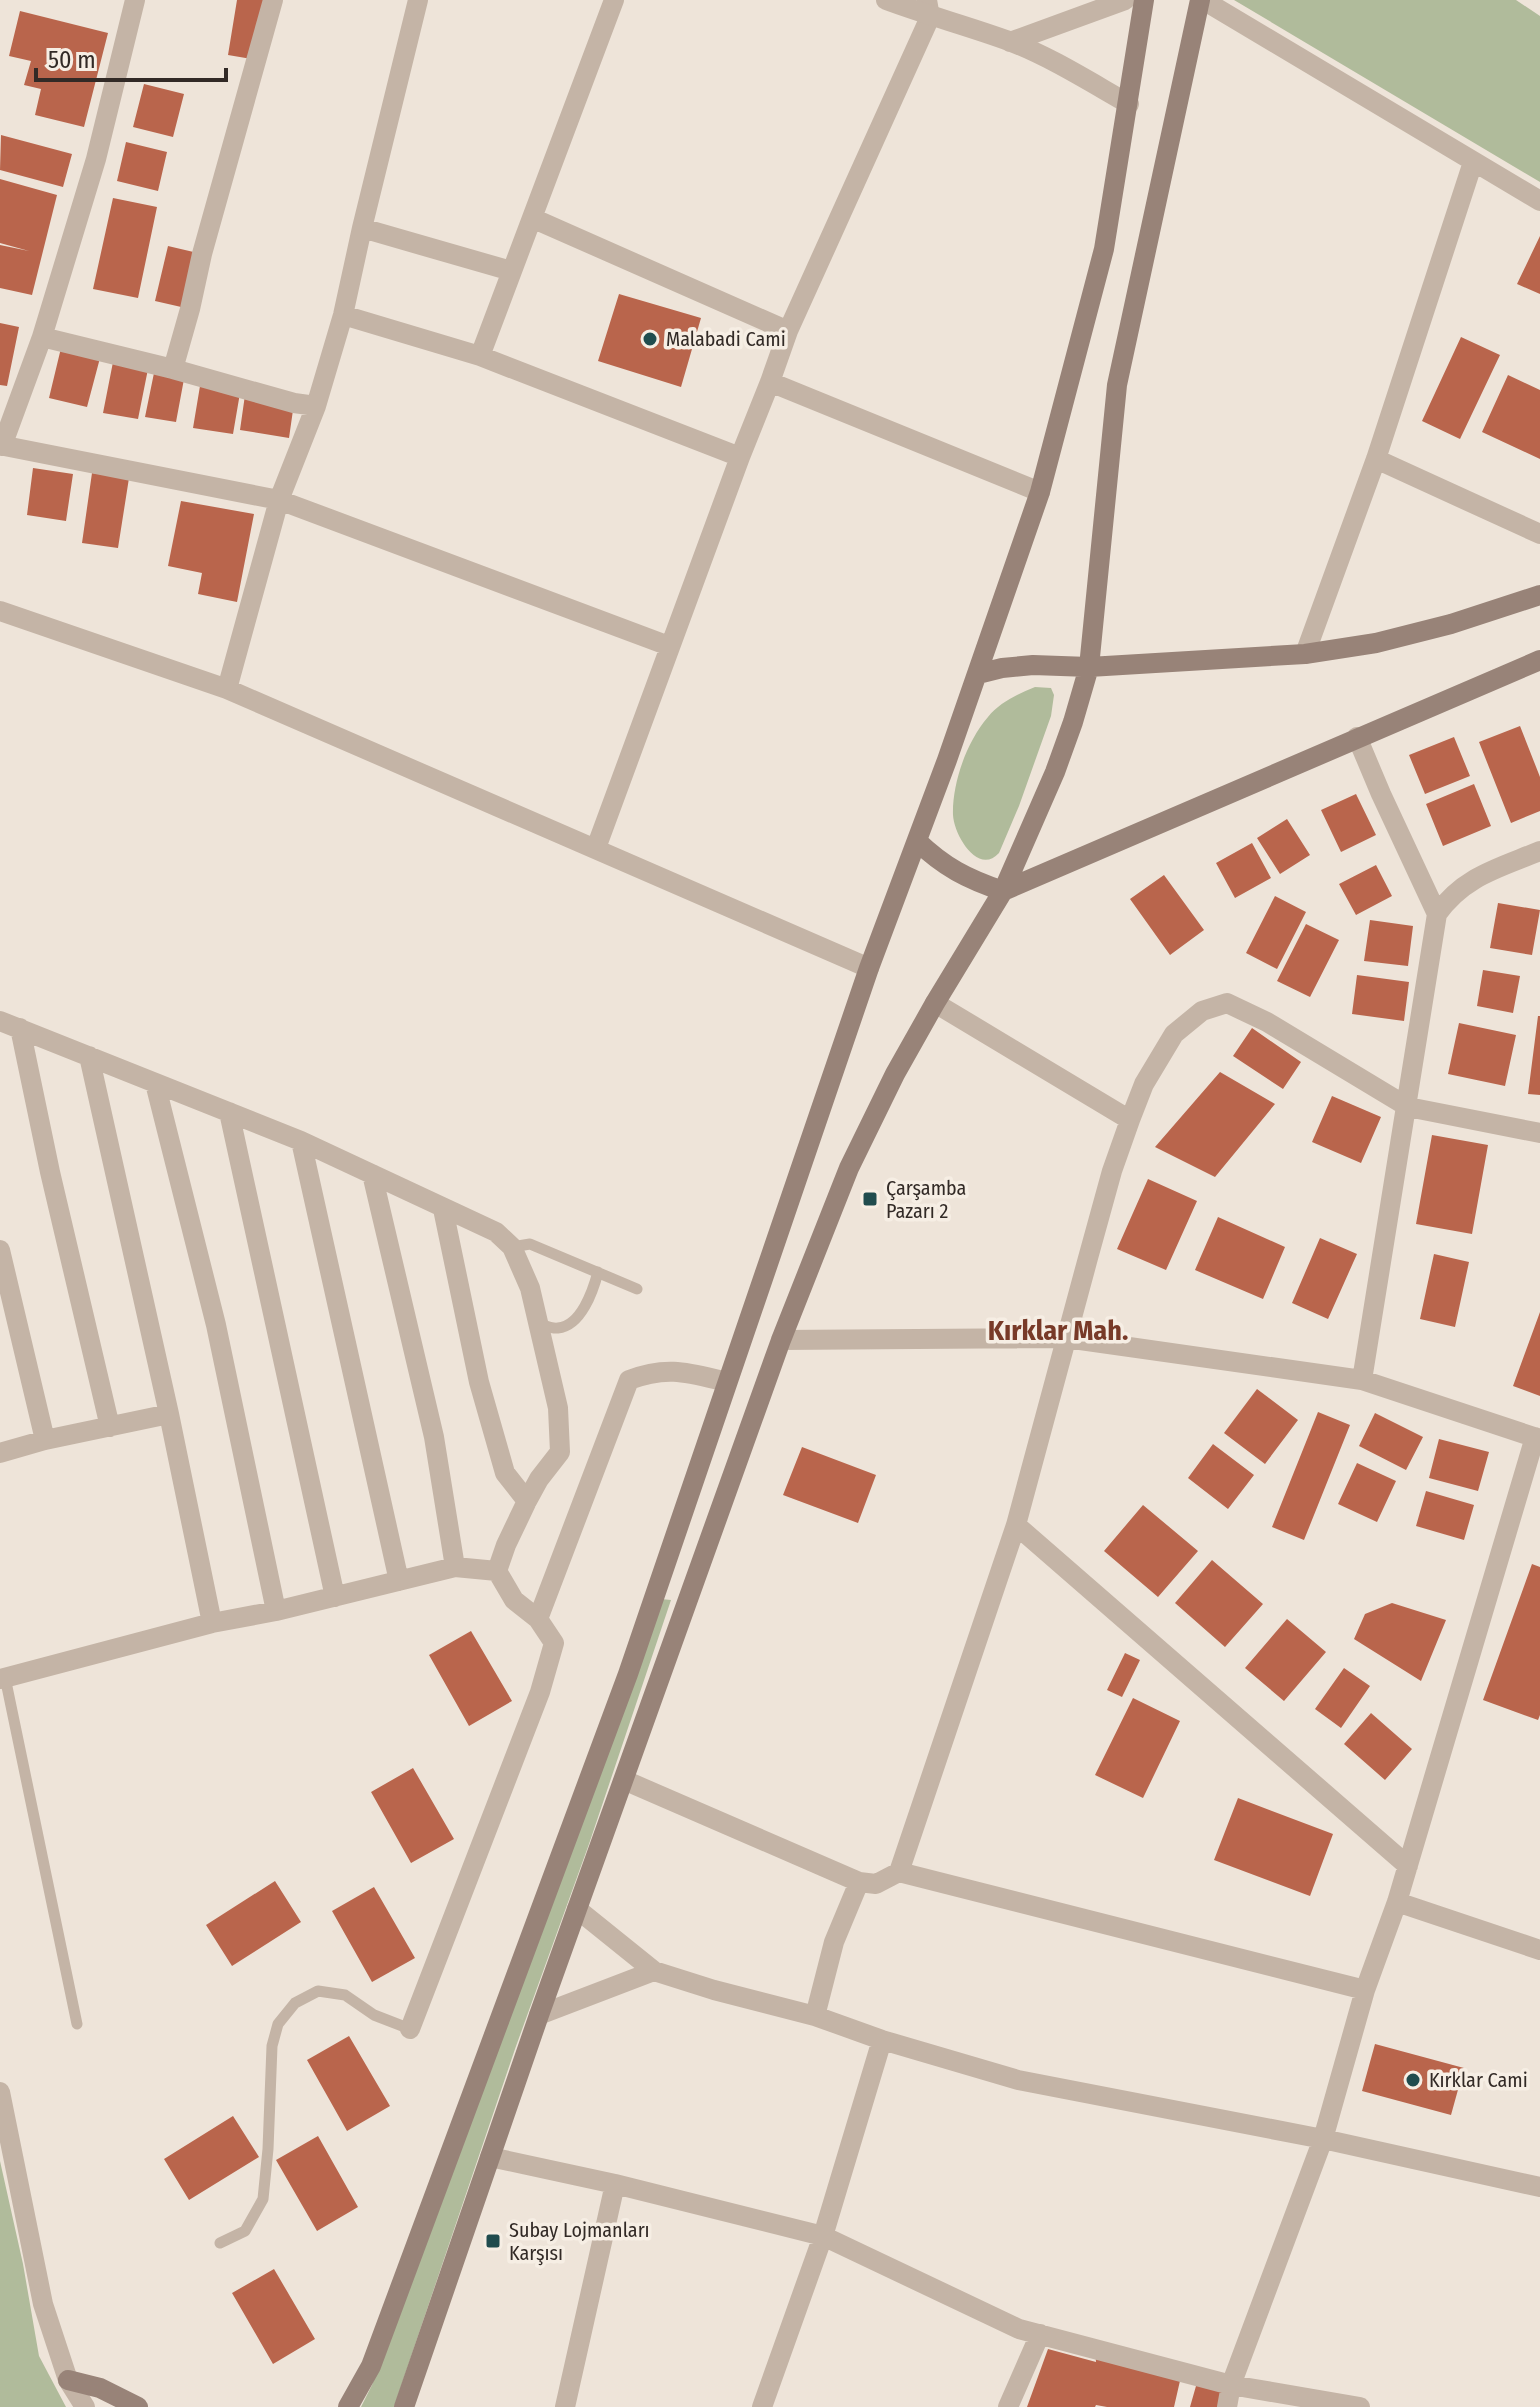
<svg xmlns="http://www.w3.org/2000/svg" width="1540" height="2407" viewBox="0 0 1540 2407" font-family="'Fira Sans Condensed',sans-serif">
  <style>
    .green { fill: #b0bb9b }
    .building { fill: #b9654c }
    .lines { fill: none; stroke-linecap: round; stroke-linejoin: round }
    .service { stroke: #c4b4a6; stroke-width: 11 }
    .minor { stroke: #c4b4a6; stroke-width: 20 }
    .tertiary { stroke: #c4b4a6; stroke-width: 20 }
    .secondary { stroke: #988378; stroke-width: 20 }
    .poi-dot { fill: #204c4e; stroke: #f6eee4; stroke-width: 3 }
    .labels { text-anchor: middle; stroke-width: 7; stroke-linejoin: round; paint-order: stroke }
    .poi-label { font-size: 20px; fill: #322a26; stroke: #f6eee4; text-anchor: start }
    .district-label { font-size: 28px; font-weight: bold; fill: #783a28; stroke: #f6eee4 }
  </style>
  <rect width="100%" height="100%" fill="#eee4d9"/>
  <path class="green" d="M1234 0H1516L1540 16V182Z
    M1035 687 1051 688 1054 695 1051 716 1019 806 999 853C978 876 954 835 953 815 952 783 967 741 988 717 1000 702 1018 694 1035 687Z
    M661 1599 671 1600 589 1844 515 2049 394 2407H361L372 2385Z
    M0 2161 23 2264 39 2356 66 2407H0Z"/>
  <path class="building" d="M237 0H267L258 60 228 55Z
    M20 11 108 33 84 127 35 115 41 89 24 85 31 61 9 56Z
    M144 84 184 94 173 137 133 127Z
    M1 135 72 154 63 187 0 170Z
    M126 142 167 152 158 191 117 181Z
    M0 179 57 195 32 295 0 288V245L29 251 0 243Z
    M113 198 157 207 138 298 93 289Z
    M1540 236V294L1517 284Z
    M168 246 202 254 190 309 155 301Z
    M619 294 701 318 681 387 598 361Z
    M0 323 19 327 7 386 0 385Z
    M1461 337 1500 355 1460 439 1422 421Z
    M61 348 100 358 87 407 49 398Z
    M113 362 148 369 138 419 103 413Z
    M154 373 184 379 176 422 145 417Z
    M1508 375 1540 390V459L1482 432Z
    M200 386 240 393 233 434 193 428Z
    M245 395 294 403 289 438 240 430Z
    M33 468 73 474 66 521 27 515Z
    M92 473 129 478 118 548 82 543Z
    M181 501 254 514 237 602 198 594 202 573 168 566Z
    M1520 726 1540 777V811L1511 823 1479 742Z
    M1454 737 1470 776 1425 794 1409 755Z
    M1474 784 1491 826 1443 846 1426 804Z
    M1356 794 1376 835 1341 852 1321 810Z
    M1287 819 1310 855 1280 874 1257 838Z
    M1252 843 1271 878 1235 898 1216 863Z
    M1376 865 1392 896 1356 915 1339 884Z
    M1164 875 1204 930 1170 955 1130 899Z
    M1275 896 1306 912 1277 969 1246 953Z
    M1498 903 1540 910 1532 955 1490 948Z
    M1370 920 1413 926 1408 966 1364 961Z
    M1306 924 1339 940 1310 997 1277 981Z
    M1483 970 1520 976 1513 1013 1477 1006Z
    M1357 975 1409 982 1404 1021 1352 1014Z
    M1538 1016H1540V1095L1528 1094Z
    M1459 1023 1516 1035 1505 1086 1448 1074Z
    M1252 1028 1301 1062 1283 1089 1233 1056Z
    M1220 1072 1275 1104 1215 1177 1155 1147Z
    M1332 1096 1381 1117 1361 1163 1312 1142Z
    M1432 1135 1488 1145 1472 1234 1416 1224Z
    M1148 1179 1197 1201 1166 1270 1117 1249Z
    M1218 1217 1285 1247 1263 1299 1195 1270Z
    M1320 1238 1357 1254 1328 1319 1292 1303Z
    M1434 1254 1469 1262 1455 1327 1420 1319Z
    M1540 1312V1396L1513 1386Z
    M1257 1389 1298 1420 1265 1464 1224 1433Z
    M1318 1412 1350 1425 1304 1540 1272 1527Z
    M1375 1413 1423 1437 1406 1470 1359 1446Z
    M1439 1439 1489 1452 1478 1491 1429 1478Z
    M1213 1444 1254 1475 1228 1509 1188 1478Z
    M802 1447 876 1475 858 1523 783 1495Z
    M1357 1463 1396 1481 1377 1522 1338 1504Z
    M1426 1491 1474 1505 1464 1540 1416 1526Z
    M1143 1505 1198 1551 1158 1597 1104 1551Z
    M1212 1560 1263 1604 1225 1647 1175 1603Z
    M1532 1564 1540 1567V1715L1538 1720 1483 1700Z
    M1392 1603 1446 1620 1421 1681 1354 1639 1365 1614Z
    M1287 1619 1326 1652 1284 1701 1245 1668Z
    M471 1631 512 1701 469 1726 429 1655Z
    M1125 1653 1140 1660 1122 1697 1107 1690Z
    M1344 1668 1370 1686 1341 1728 1315 1709Z
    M1133 1698 1180 1721 1143 1798 1095 1775Z
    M1371 1713 1412 1749 1385 1780 1344 1744Z
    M413 1768 454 1839 411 1863 371 1792Z
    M1238 1798 1333 1834 1310 1896 1214 1860Z
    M275 1881 301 1922 232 1966 206 1925Z
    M374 1887 415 1958 372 1982 332 1911Z
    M349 2036 390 2106 347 2131 307 2060Z
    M1375 2044 1464 2068 1451 2115 1362 2091Z
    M233 2116 259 2157 189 2200 164 2159Z
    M318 2136 358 2207 317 2231 276 2160Z
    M274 2269 315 2339 273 2364 232 2293Z
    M1048 2349 1096 2362 1095 2349 1182 2372 1174 2407H1107L1096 2405 1095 2407H1027Z
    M1231 2385 1227 2407H1190L1196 2386Z"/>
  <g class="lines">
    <path class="service" d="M512 1247 530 1244 637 1289
      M538 1323C544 1325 552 1329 558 1328 581 1326 593 1291 598 1272
      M5 1677 77 2024
      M220 2243 245 2231 263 2199 268 2149 272 2046 278 2024 295 2003 318 1991 345 1995 374 2015 410 2029"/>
    <path class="minor" d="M418 0 362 228 343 315 316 406 279 500 227 689 869 968
      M1203 0 1540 201
      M532 218 788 331
      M362 228 511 271
      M343 315 480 356 740 457
      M42 337 173 369 294 403 316 406
      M480 356 614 0
      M173 369 190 309 202 254 273 0
      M770 382 1040 492
      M0 445 279 500 669 646
      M2 446 42 337 96 159 135 0
      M1376 459 1540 534
      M0 611 227 689
      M1305 654 1376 459 1473 162
      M1357 737 1381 794 1437 914
      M596 848 740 457 770 382 788 331 930 17 927 0
      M935 1003 1130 1120
      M0 1021 301 1141 496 1232 512 1247 530 1288 558 1408 560 1452 539 1479 527 1501 506 1545 497 1571
      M20 1028 50 1172 110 1427
      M89 1056 169 1414 212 1623
      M155 1083 216 1325 276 1611
      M229 1112 335 1597
      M301 1141 399 1581
      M372 1174 434 1437 455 1567
      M443 1209 479 1382 505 1473 527 1501
      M0 1250 45 1440
      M781 1340 1066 1338 1362 1380 1540 1439
      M1362 1380 1437 914C1464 876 1499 868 1540 851
      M0 1453 45 1440 169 1414
      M1016 1525 1408 1866
      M538 1619 629 1380C668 1365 689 1373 727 1382
      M0 1679 212 1623 276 1611 455 1567 497 1571 514 1600 538 1619 554 1643 540 1692 410 2029
      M624 1780 859 1882
      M899 1872 1365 1990
      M1397 1902 1540 1950
      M577 1909 654 1971
      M539 2015 654 1971 714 1990 815 2016 882 2040 1018 2080 1323 2139 1540 2187
      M815 2016 834 1942 859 1882 876 1884 899 1872 1016 1525 1088 1258 1112 1171 1130 1120 1144 1084 1174 1034 1202 1011 1227 1003 1267 1022 1408 1107 1540 1133
      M490 2157 615 2184 823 2236 1019 2329 1231 2385 1360 2407
      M565 2407 615 2184
      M762 2407 823 2236 882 2040
      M1008 2407 1040 2334
      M1227 2407 1231 2385 1323 2139 1365 1990 1397 1902 1535 1437"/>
    <path class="tertiary" d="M886 0C926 15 968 26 1009 41 1051 57 1090 82 1129 104
      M1010 42 1125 0
      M0 2092 43 2304 68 2380 85 2407"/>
    <path class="secondary" d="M978 674 1002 668 1033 665 1089 667 1305 654 1376 643 1451 624 1540 595
      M917 841C944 867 967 879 1003 891L1540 660
      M68 2380 100 2388 138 2407
      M348 2407 371 2366 628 1674 869 968 947 760 1040 492 1104 249 1144 0
      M404 2407 539 2015 781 1340 849 1168 895 1074 935 1003 1003 891 1055 772 1073 722 1089 667 1117 385 1200 0"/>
  </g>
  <g class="poi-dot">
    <circle cx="650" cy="339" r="8"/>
    <rect x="862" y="1191" width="16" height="16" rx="4"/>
    <circle cx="1413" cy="2080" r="8"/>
    <rect x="485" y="2233" width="16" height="16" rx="4"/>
  </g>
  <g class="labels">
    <g class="poi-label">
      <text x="666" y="346">Malabadi Cami</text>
      <text x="886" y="1195">Çarşamba<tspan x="886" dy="23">Pazarı 2</tspan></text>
      <text x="1429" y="2087">Kırklar Cami</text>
      <text x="509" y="2237">Subay Lojmanları<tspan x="509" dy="23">Karşısı</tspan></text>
    </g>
    <g class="district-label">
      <text x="1058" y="1340">Kırklar Mah.</text>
    </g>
  </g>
  <path d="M36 68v12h190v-12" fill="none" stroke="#322a26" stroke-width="4"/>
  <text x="48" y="68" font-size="24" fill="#322a26" stroke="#f6eee4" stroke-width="6" paint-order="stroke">50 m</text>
</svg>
